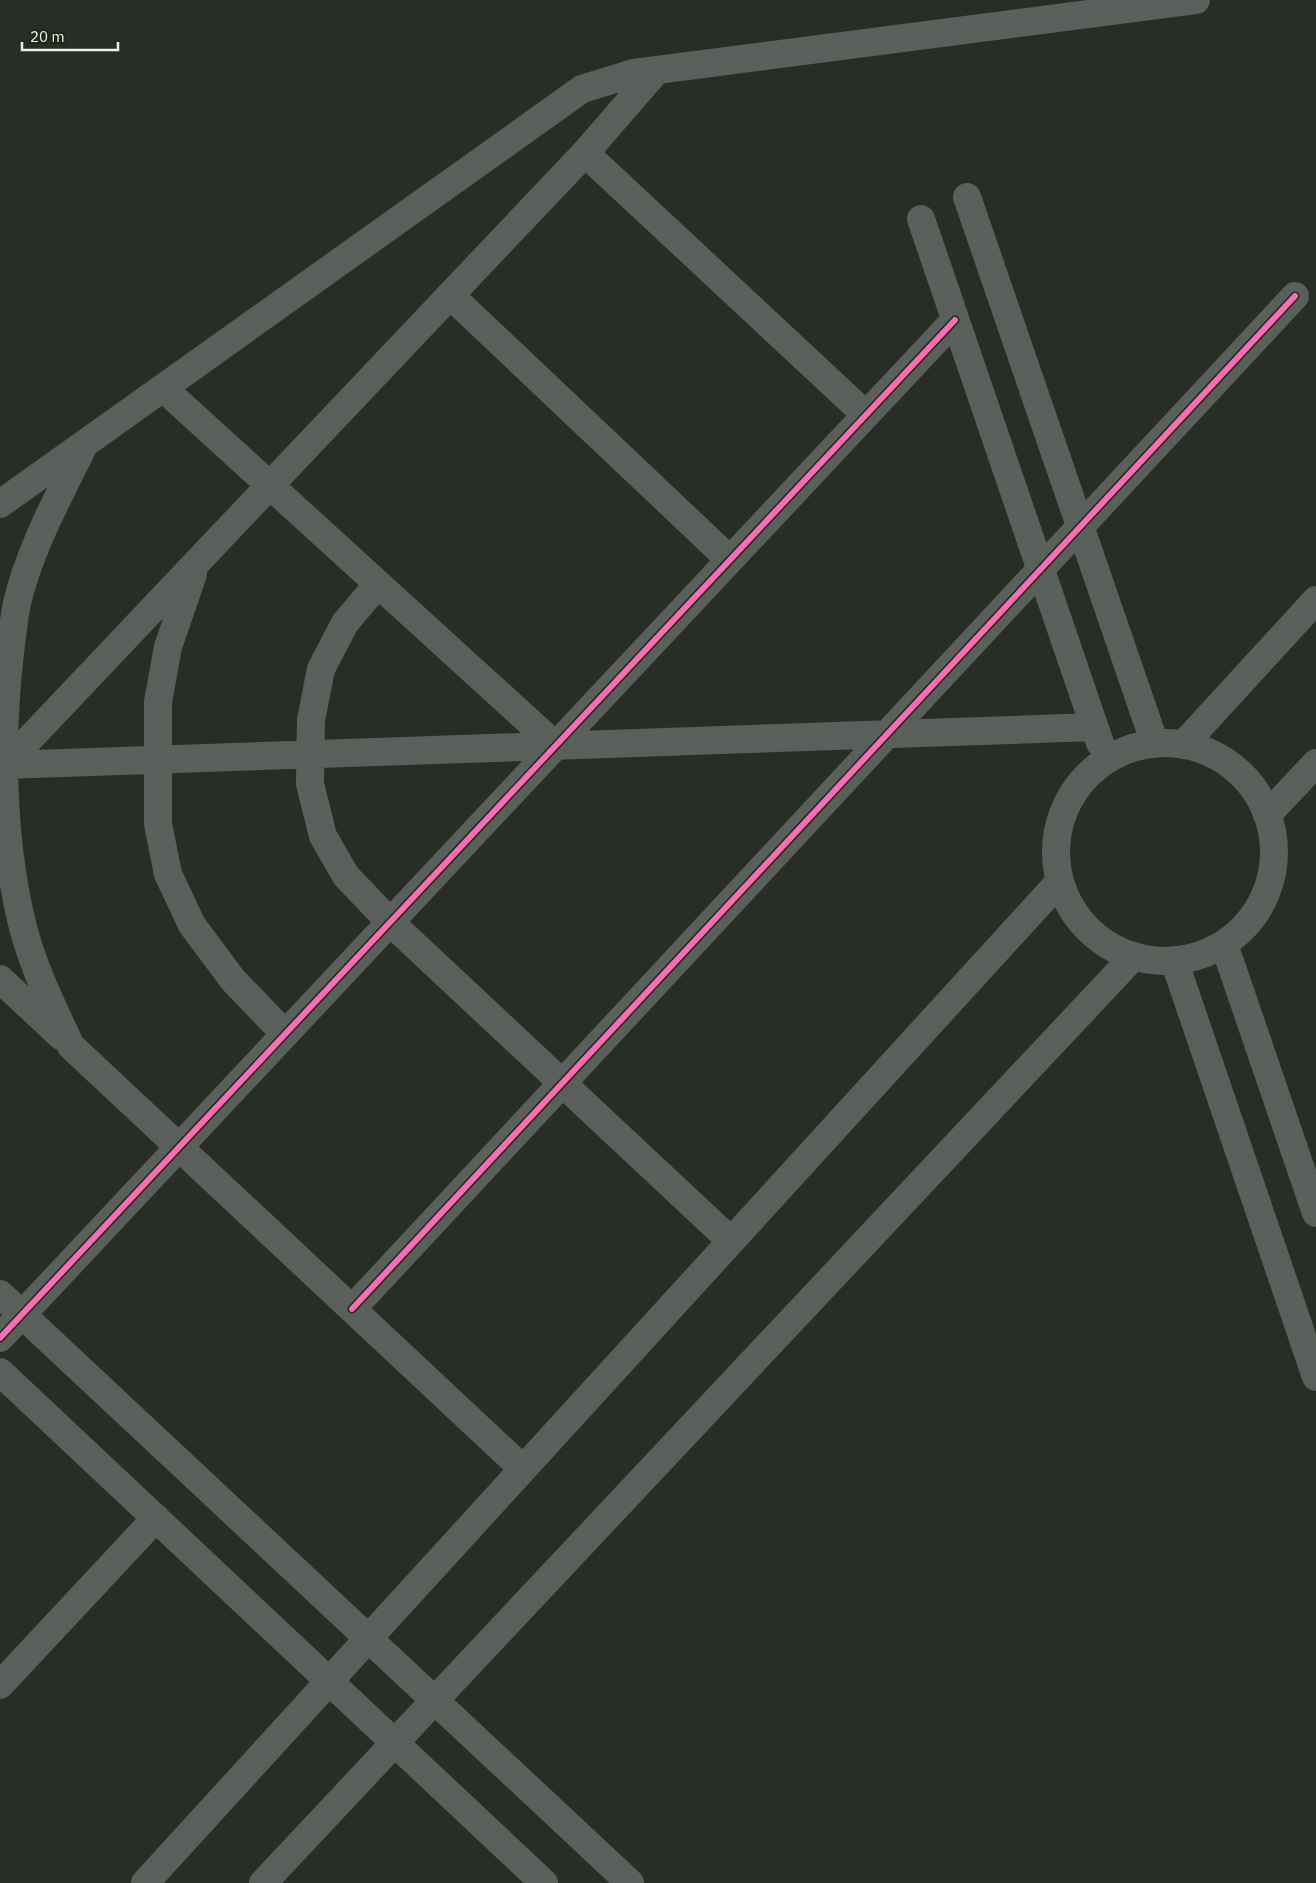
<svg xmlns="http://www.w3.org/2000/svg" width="1316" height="1883" viewBox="0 0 1316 1883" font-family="'IBM Plex Sans',sans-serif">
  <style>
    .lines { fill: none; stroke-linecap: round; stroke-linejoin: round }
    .street { stroke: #5b5f5c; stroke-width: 28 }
    .cycleway-casing { stroke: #1d271a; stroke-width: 9 }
    .cycleway { stroke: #f96db3; stroke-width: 6 }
  </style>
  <rect width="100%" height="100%" fill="#282e26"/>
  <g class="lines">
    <path class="street" d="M585 153 866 415
      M967 197 1155 744
      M921 219 1100 743
      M450 295 730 560
      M163 388 556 746
      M83 447C58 498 30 548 17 603 14 617 13 631 11 644 0 731 1 830 20 915 30 961 51 1004 71 1046L523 1469
      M0 504 582 89 634 73 1196 0
      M193 574 168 647 158 702V824L168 874 192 925 233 980 285 1034
      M378 584 345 623 321 669 311 720 310 784 323 836 346 876 390 922 731 1241
      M1056 852a109 109 0 1 1 218 0a109 109 0 1 1-218 0Z
      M1183 745 1316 600
      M0 761 5 765 1094 727
      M0 770 585 153 657 70
      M1267 815 1316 763
      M1224 944 1316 1213
      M1174 960 1316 1377
      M0 979 61 1036
      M0 1294 630 1883
      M352 1309 1295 296
      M0 1338 955 320
      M0 1372 544 1883
      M0 1685 156 1518
      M145 1883 1060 881
      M263 1883 1134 956"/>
    <g class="cycleway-casing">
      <path id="cycleway" d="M352 1309 1295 296
        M0 1338 955 320"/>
    </g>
    <use href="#cycleway" class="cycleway"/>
  </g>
  <path d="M22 42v8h96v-8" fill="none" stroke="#ecf4ea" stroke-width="2.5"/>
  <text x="30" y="42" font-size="15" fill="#ecf4ea" stroke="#1d271a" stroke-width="4" paint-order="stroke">20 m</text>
</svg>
